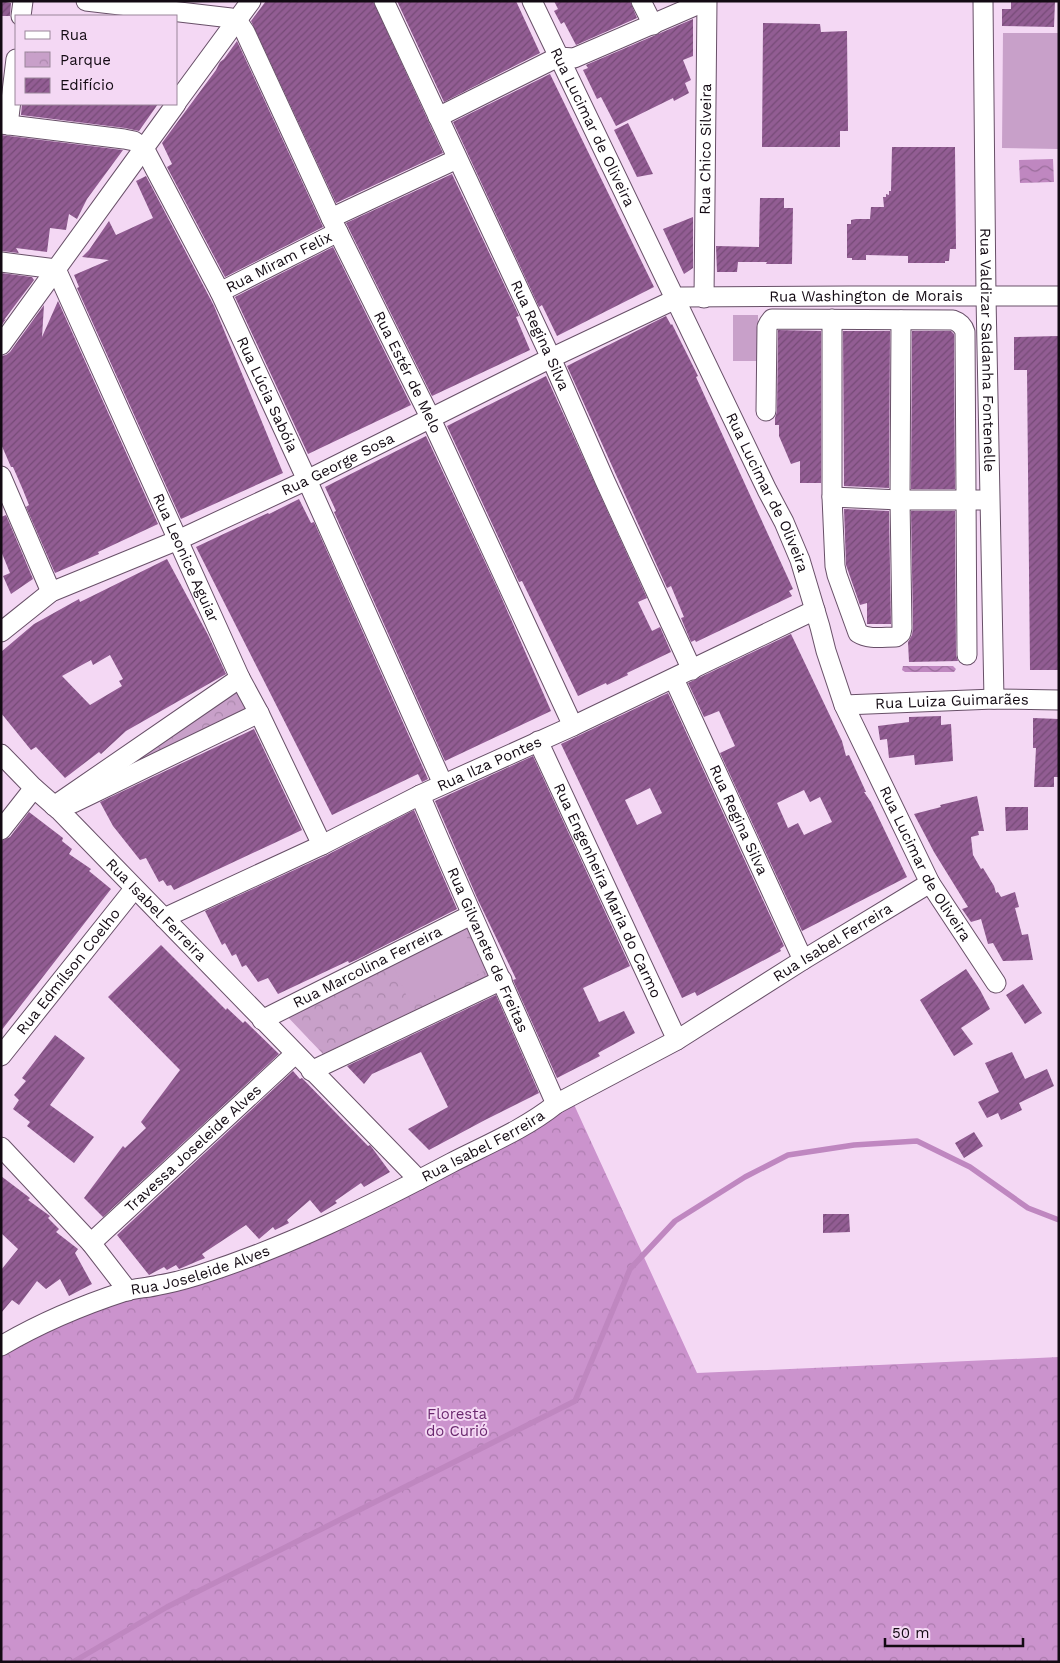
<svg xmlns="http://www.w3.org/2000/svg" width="1060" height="1663" viewBox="0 0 1060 1663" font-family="'Work Sans',sans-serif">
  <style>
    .forest { fill: url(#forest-crowns) }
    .park { fill: url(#park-crowns) }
    .pitch { fill: #c8a0c9 }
    .water { fill: url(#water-waves) }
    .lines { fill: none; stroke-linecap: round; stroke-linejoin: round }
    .stream { stroke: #bf87c0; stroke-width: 5.5 }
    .building { fill: url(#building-hatch); fill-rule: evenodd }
    .minor-casing { stroke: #685068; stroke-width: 21 }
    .minor { stroke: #fff; stroke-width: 19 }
    .labels { text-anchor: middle; stroke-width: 4; stroke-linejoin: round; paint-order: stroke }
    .street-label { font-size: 15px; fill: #130a13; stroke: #f4d8f4 }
    .park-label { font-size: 15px; fill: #6b296f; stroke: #f4d8f4 }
  </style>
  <defs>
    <pattern id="forest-crowns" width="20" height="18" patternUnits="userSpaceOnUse" patternTransform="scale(1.25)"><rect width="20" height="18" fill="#cb93cd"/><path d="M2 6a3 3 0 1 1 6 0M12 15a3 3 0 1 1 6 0" fill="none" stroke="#ad7daf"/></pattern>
    <pattern id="park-crowns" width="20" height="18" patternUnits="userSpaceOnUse" patternTransform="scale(1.25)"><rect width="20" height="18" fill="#c8a0c9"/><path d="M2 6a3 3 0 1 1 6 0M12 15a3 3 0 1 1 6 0" fill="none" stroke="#ab88ac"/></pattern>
    <pattern id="water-waves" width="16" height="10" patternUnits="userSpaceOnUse" patternTransform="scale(1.25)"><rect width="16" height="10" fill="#bf87c0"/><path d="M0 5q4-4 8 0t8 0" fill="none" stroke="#9a6d9b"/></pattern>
    <pattern id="building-hatch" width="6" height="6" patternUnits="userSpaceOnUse" patternTransform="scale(1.25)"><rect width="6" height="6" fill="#925d93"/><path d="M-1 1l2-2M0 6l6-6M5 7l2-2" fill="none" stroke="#764b77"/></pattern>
  </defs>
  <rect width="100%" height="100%" fill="#f4d8f4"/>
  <path class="forest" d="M571 1098 697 1373 1059 1357V1662H1V1347L140 1278 248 1258Z"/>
  <path class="park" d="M236 689 248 713 86 792Z
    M466 924 491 975 323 1054 283 1012Z"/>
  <path class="pitch" d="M1003 33H1059V149L1002 148Z
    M733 315H758V361H733Z
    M464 931 483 972 411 1006 393 965Z"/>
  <path class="water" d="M1053 159 1054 182 1020 183 1019 160Z
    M903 666H953L956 669 954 672H905L902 670Z"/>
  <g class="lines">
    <path class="stream" d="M73 1662 167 1607 575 1401 630 1269 675 1221 745 1177 788 1155 854 1145 917 1141 970 1167 1028 1208 1059 1220"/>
  </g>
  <path class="building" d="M1 1 11 3 10 16H1Z
    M266 1H373L443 153 336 203 251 21Z
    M397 1H516L540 53 444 102Z
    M554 1H630L637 18 576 45 564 22 561 24 554 11 558 9Z
    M1011 1H1055L1054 27 1002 26V9H1011Z
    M693 19V56L683 60 691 80 685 83 689 93 674 101 673 98 616 126 601 97 597 99 583 70 588 68 586 65Z
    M763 23 820 24 821 32 847 31 848 131H840V147H762Z
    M237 41 323 227 225 277 167 167 172 164 162 143 216 70 220 62 224 59Z
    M550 74 654 287 557 336 542 305 539 307 453 122Z
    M22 104H158L139 131 125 128 21 115Z
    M628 123 653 174 637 177 614 130Z
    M1 135 123 150 87 199 77 219 69 214 66 230 50 228 47 252 16 248 19 253 1 251Z
    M892 147H955L956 249H950L949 261H945V263H908V256L866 255V260H852V258H847V224H851V220L856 219H870L871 207H884L883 197H886V194L889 195V191H891Z
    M452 174 519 316 516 317 530 350 432 396 346 223Z
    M146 176 214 306 283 473 181 519 77 288 79 287 74 275 109 260 82 257 89 250 109 221 116 235 153 218 136 181Z
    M760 198H784V208H793L792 264H766L767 262H738L737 272H717L716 246 759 247Z
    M693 217V268L684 274 663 229Z
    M333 247 411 405 308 454 235 297Z
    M1 273 32 277 34 280 4 320 6 319 1 326Z
    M58 301 158 524 98 552 99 554 55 573 26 507 29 505 23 490 13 467H11L1 444V356L6 355 10 352 44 305 42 337Z
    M666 316 671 325 672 324 698 376 696 377 793 589 789 591 792 596 696 642 695 640 691 642 681 618 684 617 671 586 667 588 567 366Z
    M778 330 821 331V483H800V461L791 464 779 436V425H775V418L777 411Z
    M843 331H890L889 488 844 486Z
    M912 331H951L954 334 955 489H911Z
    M1059 336V670H1030L1027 370H1014V337Z
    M546 376 647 598 638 602 652 631 660 627 671 652 627 673 628 675 607 685 606 683 578 696 522 581 519 582 447 426Z
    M426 436 499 592 551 711 445 761 334 512 336 511 325 487Z
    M299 499 311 523 314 522 428 779 422 782 418 774 332 815 196 547 268 513 269 514Z
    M844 509 889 511 891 624H867V603L860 605 846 565Z
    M911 511H955L956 655 958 661 909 662 908 642 912 635 913 628Z
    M6 515 33 579 11 594 3 576 10 573 1 551V517Z
    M167 559 208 635 226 674 126 731 101 754 99 752 65 778 36 747 31 750 1 713V652L34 624 79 599 80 602ZM110 655 123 679 119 681 122 686 90 705 62 676 91 660 93 665Z
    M791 634 842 741 846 756 849 755 866 792H864L871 802 907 877 802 931 720 753 735 746 719 711 704 717 688 683ZM804 790 810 802 820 797 832 822 804 835 798 823 788 828 777 803Z
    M668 693 784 946 780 949 781 951 697 996 695 992 682 998 561 744ZM650 788 662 813 637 825 625 800Z
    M941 716V725L951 724 953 761 915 765 914 755 889 758 887 739 880 740 878 726 909 722V717Z
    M1033 718 1059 719V777H1054V787H1034L1036 748H1033Z
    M254 729 302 830 174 890 171 885 167 886 163 880 159 882 146 858 140 860 113 826 100 802Z
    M533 756 630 966 583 988 599 1022 624 1011 635 1033 598 1053 600 1056 557 1078 513 980 516 979 478 900 435 801Z
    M977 796 984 831H978L979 835 971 837 973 855 981 869 983 868 994 886 996 893 998 892 1001 897 1015 892 1019 907 1015 908 1022 935 1028 934 1033 960 1003 961 993 943 988 944 981 919 971 922 962 909 968 907 934 852 914 814 941 807 940 805Z
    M1005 807H1028V830L1006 831Z
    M414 810 457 909 356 960 349 963 348 961 278 994 268 978 258 982 246 965 242 967 236 954 232 956 225 943 222 945 205 911 327 855Z
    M29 812 63 838 62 841 72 849 69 854 91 869 89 871 111 889 1 1031V841L10 837Z
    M161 945 226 1010 227 1008 243 1023 245 1021 279 1054 103 1217 84 1198 123 1146 125 1148 146 1128 141 1122 180 1070 108 997Z
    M966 969 980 990 990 1009 961 1028 973 1044 954 1056 920 1000Z
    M1023 984 1042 1013 1025 1024 1006 995Z
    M496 995 539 1093 485 1120 429 1150 408 1129 448 1107 421 1052 372 1074 364 1084 347 1066Z
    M55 1035 85 1058 50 1105 94 1137 74 1163 27 1126 30 1122 13 1109 19 1100 14 1095 26 1081 22 1078Z
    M1012 1052 1025 1079 1047 1069 1054 1086 1019 1103 1022 1110 1001 1120 998 1113 987 1118 978 1102 999 1092 985 1063Z
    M293 1071 300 1079 302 1078 368 1146 370 1145 373 1149 390 1172 364 1187 361 1183 335 1201 337 1203 321 1213 310 1200 287 1220 289 1223 275 1230 273 1227 259 1239 246 1225 202 1254 205 1258 179 1269 176 1265 167 1270 164 1267 149 1275 117 1235Z
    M974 1132 983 1146 964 1158 955 1143Z
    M1 1176 30 1198 28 1200 50 1216 48 1218 59 1229 56 1232 78 1249 75 1253 92 1284 69 1296 60 1279 46 1289 37 1281 19 1305 12 1300 1 1313V1270L18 1249 1 1233Z
    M823 1214H849L850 1232 823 1233Z"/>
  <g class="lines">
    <g class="minor-casing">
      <g id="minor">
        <path id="s1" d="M86 1 231 18 237 20 245 32 331 218 430 417 573 726"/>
        <path id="s2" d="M384 1 551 358 605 481 692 670"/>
        <path id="s3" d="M532 1 767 490 784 522 800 560 820 627 826 651 844 705 930 883 996 983"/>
        <path d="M641 1 653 25"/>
        <path id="s4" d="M983 1 986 297 994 699"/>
        <path d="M21 16 23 1"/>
        <path d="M176 103 251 1"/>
        <path d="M438 117 558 57 574 58 706 1"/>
        <path id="s5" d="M1 124 124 139 134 141 144 148 220 292 307 480 443 784"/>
        <path d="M8 125 16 59"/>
        <path d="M331 218 457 159"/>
        <path id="s6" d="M1 262 56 269 240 678 259 713 322 845"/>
        <path id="s7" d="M220 292 338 232"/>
        <path id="s8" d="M704 298 707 1"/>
        <path d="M832 319V497L835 566 837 575 858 633C869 640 883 637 896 637L901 633 902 628 900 500 901 320"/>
        <path d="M1 345 176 104"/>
        <path d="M766 411 767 327 769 323 772 319 953 320C959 322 963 325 965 332L967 655"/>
        <path d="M1 476 51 592"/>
        <path d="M832 497 900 500H980"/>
        <path id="s9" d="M1 632 51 592 178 540 307 480 551 358 676 299 681 297 850 296H1059"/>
        <path id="s10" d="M674 679 803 960"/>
        <path id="s11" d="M844 705 994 699 1059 700"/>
        <path id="s12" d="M538 741 677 1040"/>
        <path id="s13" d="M1 754 34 788 59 810 419 1180"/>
        <path id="s14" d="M420 795C464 899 511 1001 556 1104"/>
        <path d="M73 803 259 713"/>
        <path d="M54 806 240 678"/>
        <path d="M1 830 34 788"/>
        <path id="s15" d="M164 918 322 845 420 795 573 726 815 610"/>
        <path id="s16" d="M262 1020 471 915"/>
        <path id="s17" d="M1 1056 134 889"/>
        <path d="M311 1071 502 980"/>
        <path d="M1 1147 91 1243 128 1291"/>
        <path id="s18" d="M91 1243 295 1054"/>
        <path id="s19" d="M1 1346C40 1323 83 1305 126 1291 136 1288 148 1288 159 1285 172 1283 186 1279 199 1275 287 1247 370 1206 451 1163 486 1145 525 1129 556 1104L677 1040 803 960 930 883"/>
      </g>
    </g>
    <use href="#minor" class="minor"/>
  </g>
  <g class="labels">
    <g class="street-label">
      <text dy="5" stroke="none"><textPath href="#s3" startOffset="140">Rua Lucimar de Oliveira</textPath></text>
      <text dy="5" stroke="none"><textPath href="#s8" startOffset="149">Rua Chico Silveira</textPath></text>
      <text dy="5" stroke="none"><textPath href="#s7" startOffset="66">Rua Miram Felix</textPath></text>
      <text dy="5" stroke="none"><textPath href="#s9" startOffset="945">Rua Washington de Morais</textPath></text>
      <text dy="5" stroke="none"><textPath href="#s2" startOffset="369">Rua Regina Silva</textPath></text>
      <text dy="5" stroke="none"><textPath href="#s4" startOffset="349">Rua Valdizar Saldanha Fontenelle</textPath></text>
      <text dy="5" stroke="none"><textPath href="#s1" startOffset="544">Rua Estér de Melo</textPath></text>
      <text dy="5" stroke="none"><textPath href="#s5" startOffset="422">Rua Lúcia Sabóia</textPath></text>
      <text dy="5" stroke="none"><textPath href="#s9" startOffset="378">Rua George Sosa</textPath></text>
      <text dy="5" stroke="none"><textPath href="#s3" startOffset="545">Rua Lucimar de Oliveira</textPath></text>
      <text dy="5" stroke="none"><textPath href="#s6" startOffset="372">Rua Leonice Aguiar</textPath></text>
      <text dy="5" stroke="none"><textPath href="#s11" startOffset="108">Rua Luiza Guimarães</textPath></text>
      <text dy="5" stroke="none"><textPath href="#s15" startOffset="360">Rua Ilza Pontes</textPath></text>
      <text dy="5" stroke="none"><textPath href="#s10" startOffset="155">Rua Regina Silva</textPath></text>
      <text dy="5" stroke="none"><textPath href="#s3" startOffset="950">Rua Lucimar de Oliveira</textPath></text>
      <text dy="5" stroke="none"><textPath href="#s12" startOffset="165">Rua Engenheira Maria do Carmo</textPath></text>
      <text dy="5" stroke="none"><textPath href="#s13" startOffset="220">Rua Isabel Ferreira</textPath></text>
      <text dy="5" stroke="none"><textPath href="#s19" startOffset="929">Rua Isabel Ferreira</textPath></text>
      <text dy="5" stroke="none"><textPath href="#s14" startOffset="169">Rua Gilvanete de Freitas</textPath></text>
      <text dy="5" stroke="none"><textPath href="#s16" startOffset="118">Rua Marcolina Ferreira</textPath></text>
      <text dy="5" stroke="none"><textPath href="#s17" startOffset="108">Rua Edmílson Coelho</textPath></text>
      <text dy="5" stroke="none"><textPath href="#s19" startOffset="524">Rua Isabel Ferreira</textPath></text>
      <text dy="5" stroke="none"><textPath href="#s18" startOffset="139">Travessa Joseleide Alves</textPath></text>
      <text dy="5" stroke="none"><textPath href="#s19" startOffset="214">Rua Joseleide Alves</textPath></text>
    </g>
    <g class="park-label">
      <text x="457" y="1419">Floresta<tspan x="457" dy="17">do Curió</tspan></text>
    </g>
  </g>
  <rect width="1060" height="1663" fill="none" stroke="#130a13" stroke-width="5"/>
  <rect x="15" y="15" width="162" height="90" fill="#f4d8f4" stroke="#9a869a"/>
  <rect x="25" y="31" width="25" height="8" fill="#ffffff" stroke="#9a869a"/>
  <text x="60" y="40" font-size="15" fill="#130a13">Rua</text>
  <rect x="25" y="52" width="25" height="15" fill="url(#park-crowns)" stroke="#9a869a"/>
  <text x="60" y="65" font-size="15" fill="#130a13">Parque</text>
  <rect x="25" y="78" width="25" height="15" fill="url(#building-hatch)" stroke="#9a869a"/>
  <text x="60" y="90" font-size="15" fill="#130a13">Edifício</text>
  <path d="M885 1638v8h138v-8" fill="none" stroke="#130a13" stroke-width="2.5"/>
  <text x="892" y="1638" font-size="15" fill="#130a13" stroke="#f4d8f4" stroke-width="4" paint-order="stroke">50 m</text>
</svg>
